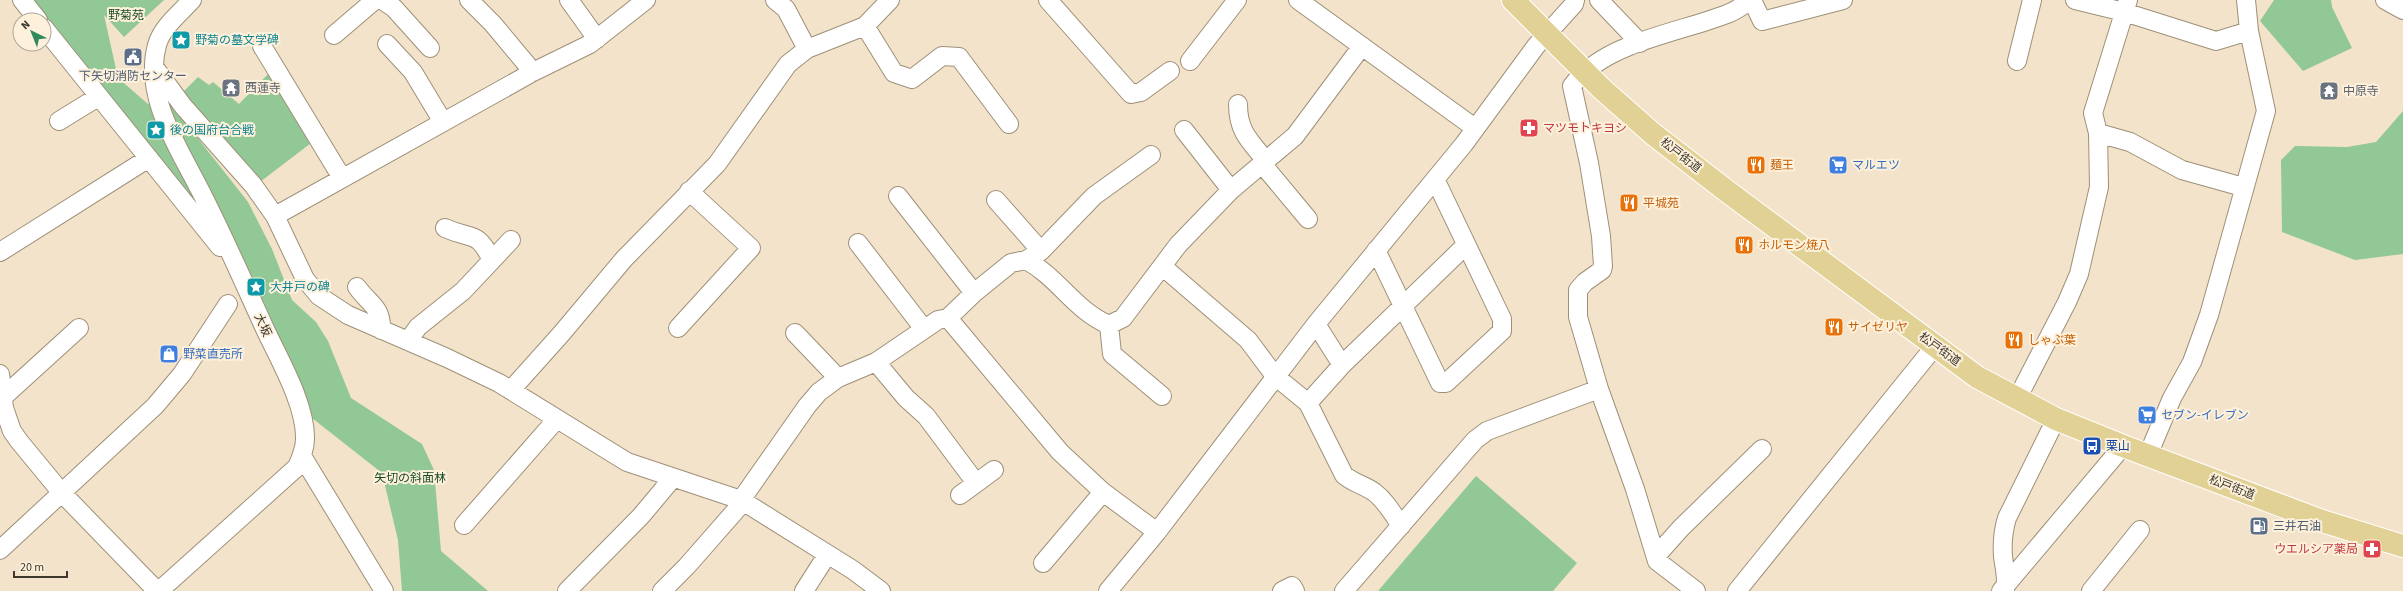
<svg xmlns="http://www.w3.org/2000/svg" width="2403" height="591" viewBox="0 0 2403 591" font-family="'Source Sans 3','Noto Sans JP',sans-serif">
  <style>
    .green { fill: #91c896 }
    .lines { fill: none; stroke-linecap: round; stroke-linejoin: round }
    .minor-casing { stroke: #9e9078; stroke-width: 20 }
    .major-casing { stroke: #fff; stroke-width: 24 }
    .minor { stroke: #fff; stroke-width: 18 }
    .major { stroke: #e2d195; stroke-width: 22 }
    .labels { text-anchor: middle; stroke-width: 4; stroke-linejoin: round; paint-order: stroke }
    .park-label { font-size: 12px; fill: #194c22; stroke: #fdf1dc }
    .culture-label { font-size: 12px; fill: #0d838f; stroke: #fdf1dc; text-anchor: start }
    .service-label { font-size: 12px; fill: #4e5e75; stroke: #fdf1dc }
    .worship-label { font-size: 12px; fill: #5b616d; stroke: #fdf1dc; text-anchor: start }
    .health-label { font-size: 12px; fill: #be3a42; stroke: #fdf1dc; text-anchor: start }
    .street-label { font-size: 12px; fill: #3d372d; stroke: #fdf1dc }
    .food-label { font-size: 12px; fill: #c56008; stroke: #fdf1dc; text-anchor: start }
    .shop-label { font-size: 12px; fill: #366cbe; stroke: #fdf1dc; text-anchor: start }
    .transit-label { font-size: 12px; fill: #164399; stroke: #fdf1dc; text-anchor: start }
  </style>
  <rect width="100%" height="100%" fill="#f3e3ca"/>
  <path class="green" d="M32 0H164L124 37 104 15 118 78 148 104 163 94 248 202 272 249 292 300 316 322 328 341 351 398 422 444 434 470 441 551 488 591H402L398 540 382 473 312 418 236 256Z
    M2274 0H2331L2332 7 2352 48 2303 71 2260 21Z
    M271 71 315 140 260 182 214 132 183 92 198 77 209 85 213 82 239 104Z
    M2403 111V254L2355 260 2282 232 2281 160 2295 146 2347 147 2376 142Z
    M1476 476 1577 563 1553 591H1378Z"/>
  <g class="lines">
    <g class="minor-casing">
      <path id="minor" d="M22 0 38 20
        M382 0 394 8 430 48
        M469 0 493 24 533 72
        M569 0 597 39
        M775 0 786 9 807 49
        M1048 0 1131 94 1141 92 1170 71
        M1298 0 1475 128
        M1599 0 1640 43
        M1752 0 1762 21 1843 0
        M2075 0 2124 12 2216 41 2249 31
        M2385 0 2403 10
        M865 26 894 73 912 79 942 56 959 57 1009 124
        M44 28 220 247
        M334 35 375 0
        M387 44 413 72 443 122
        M262 46 342 178
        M1190 61 1237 0
        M2017 61 2032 0
        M155 68 183 106 253 185 275 216 305 279 319 296 348 315 447 358 499 383 627 462 741 500 853 570 881 591
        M1583 72 1572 86 1589 163 1601 236 1603 266 1602 270 1585 282 1578 290V317L1599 389 1635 489 1657 561 1696 591
        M1585 73C1614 42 1687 30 1727 14 1736 11 1743 5 1751 0
        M1238 104C1238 132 1250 141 1267 162
        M59 121 98 97
        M1184 130 1231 190
        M2098 133 2130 142 2182 170 2243 187
        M1263 165 1308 219
        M898 196 974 293
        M996 200 1041 251
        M275 216 533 72 590 44 646 0
        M445 228C473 241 476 229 492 260
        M858 243 924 329
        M1376 250 1440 383H1446L1502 331V319L1435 179
        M0 252 149 158
        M1026 260 1041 251 1094 196 1151 155
        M1162 266 1248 340 1275 376 1308 403 1344 475C1353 483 1364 485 1374 492 1386 501 1393 514 1401 526
        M357 287C370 305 382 307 381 330
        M948 318 1060 452 1103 492 1157 532
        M1316 324 1342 365
        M1109 325 1112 354 1162 396
        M678 328 751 248 689 191
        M795 333 838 378
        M408 341 418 327 463 291 511 240
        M876 362 906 398 926 416 976 483
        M0 374 4 408 12 431 19 441 61 492 157 591
        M511 390 562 333 624 259 717 164 788 64 807 49 865 26 890 0
        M2 398 79 328
        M2017 399 2067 302 2079 274 2099 187 2098 133 2093 113 2128 0
        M1308 403 1342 365 1466 245
        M2148 455 2172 398 2192 362 2209 315 2266 111 2249 31 2246 0
        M302 456 384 591
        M960 495 994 470
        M741 500 807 406 819 392 838 378 876 362 938 320 948 318 974 293 1011 263 1026 260C1059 278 1073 309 1109 325L1123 318 1178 245 1231 190 1295 136 1362 46
        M464 525 556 420
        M0 550 155 406 182 374 228 304
        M1656 556 1681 528 1762 449
        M1043 563 1103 492
        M2005 590C2008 579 2004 567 2003 556 2002 543 2003 531 2007 518L2056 419
        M159 591 297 467C301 458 305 449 305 439 306 405 279 359 265 329 244 283 224 237 201 192 179 148 143 97 157 45 162 27 180 13 192 0
        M567 591 641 516 672 479
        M662 591 687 566 744 501
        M804 591 827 555
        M1108 591 1157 532 1316 324 1464 144 1536 46 1574 4 1575 0
        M1282 591 1292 586 1295 591
        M1344 591 1475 440 1487 431 1599 389
        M1737 591 1935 346
        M2001 591 2123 446
        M2091 591 2140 530"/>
    </g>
    <g class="major-casing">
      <path id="major" d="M1513 0 1602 89 1653 134 1728 192 1977 377 2056 419 2123 446 2322 521 2403 546"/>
    </g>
    <use href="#minor" class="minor"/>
    <use href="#major" class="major"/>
  </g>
  <defs>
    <g id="sight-square" transform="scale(1)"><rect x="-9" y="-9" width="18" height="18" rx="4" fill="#0f9aa8" stroke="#fdf1dc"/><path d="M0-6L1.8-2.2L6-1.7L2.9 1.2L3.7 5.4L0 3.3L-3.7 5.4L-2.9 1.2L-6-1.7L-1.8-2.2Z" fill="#fff"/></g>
    <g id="civic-square" transform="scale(1)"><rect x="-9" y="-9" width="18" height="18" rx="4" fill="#5c6f8a" stroke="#fdf1dc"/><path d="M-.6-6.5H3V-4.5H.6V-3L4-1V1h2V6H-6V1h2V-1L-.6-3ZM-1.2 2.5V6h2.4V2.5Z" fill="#fff"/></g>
    <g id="temple-square" transform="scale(1)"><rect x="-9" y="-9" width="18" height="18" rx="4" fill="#6b7280" stroke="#fdf1dc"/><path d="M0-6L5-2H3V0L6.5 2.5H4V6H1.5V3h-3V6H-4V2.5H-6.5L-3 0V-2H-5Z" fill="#fff"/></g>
    <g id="pharmacy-square" transform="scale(1)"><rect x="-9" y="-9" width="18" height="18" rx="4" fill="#e0444e" stroke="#fdf1dc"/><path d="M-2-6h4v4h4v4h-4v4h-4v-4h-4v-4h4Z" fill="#fff"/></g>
    <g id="restaurant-square" transform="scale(1)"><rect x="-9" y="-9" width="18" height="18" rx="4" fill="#e8710a" stroke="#fdf1dc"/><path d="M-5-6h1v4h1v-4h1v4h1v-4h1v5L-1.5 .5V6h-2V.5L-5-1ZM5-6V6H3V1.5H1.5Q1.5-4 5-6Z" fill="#fff"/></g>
    <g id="supermarket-square" transform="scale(1)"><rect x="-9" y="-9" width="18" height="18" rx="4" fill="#3f7fe0" stroke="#fdf1dc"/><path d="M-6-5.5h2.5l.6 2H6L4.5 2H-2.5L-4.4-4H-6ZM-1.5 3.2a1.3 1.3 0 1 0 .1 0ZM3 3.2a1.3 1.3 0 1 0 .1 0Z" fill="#fff"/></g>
    <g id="shop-square" transform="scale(1)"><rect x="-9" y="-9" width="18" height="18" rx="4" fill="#3f7fe0" stroke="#fdf1dc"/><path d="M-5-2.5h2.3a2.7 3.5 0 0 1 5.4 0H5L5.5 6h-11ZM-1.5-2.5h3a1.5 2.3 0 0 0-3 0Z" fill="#fff"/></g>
    <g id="bus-square" transform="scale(1)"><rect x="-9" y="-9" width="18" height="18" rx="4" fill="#1a4fb4" stroke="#fdf1dc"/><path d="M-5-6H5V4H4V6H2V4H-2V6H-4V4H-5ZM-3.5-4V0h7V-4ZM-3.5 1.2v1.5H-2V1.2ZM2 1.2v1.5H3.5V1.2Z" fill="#fff"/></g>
    <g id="fuel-square" transform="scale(1)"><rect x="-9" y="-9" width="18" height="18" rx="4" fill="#5c6f8a" stroke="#fdf1dc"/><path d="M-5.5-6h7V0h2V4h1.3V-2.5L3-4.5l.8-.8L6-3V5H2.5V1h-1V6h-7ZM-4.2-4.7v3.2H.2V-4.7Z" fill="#fff"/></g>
  </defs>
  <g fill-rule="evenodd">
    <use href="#sight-square" x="181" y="40"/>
    <use href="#civic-square" x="133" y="57"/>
    <use href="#temple-square" x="231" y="88"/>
    <use href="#temple-square" x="2329" y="91"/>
    <use href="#pharmacy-square" x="1529" y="128"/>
    <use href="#sight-square" x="156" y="130"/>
    <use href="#restaurant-square" x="1756" y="165"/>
    <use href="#supermarket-square" x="1838" y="165"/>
    <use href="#restaurant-square" x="1629" y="203"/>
    <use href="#restaurant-square" x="1744" y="245"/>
    <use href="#sight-square" x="256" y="287"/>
    <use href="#restaurant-square" x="1834" y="327"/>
    <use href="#restaurant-square" x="2014" y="340"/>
    <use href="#shop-square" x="169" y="354"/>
    <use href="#supermarket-square" x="2147" y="415"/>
    <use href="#bus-square" x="2092" y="446"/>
    <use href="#fuel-square" x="2259" y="526"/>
    <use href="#pharmacy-square" x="2372" y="549"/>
  </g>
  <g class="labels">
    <g class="park-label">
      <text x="126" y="19">野菊苑</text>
      <text x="410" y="482">矢切の斜面林</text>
    </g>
    <g class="culture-label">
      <text x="195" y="44">野菊の墓文学碑</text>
      <text x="170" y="134">後の国府台合戦</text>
      <text x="270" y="291">大井戸の碑</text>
    </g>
    <g class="service-label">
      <text x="133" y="80">下矢切消防センター</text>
      <text x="2273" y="530" text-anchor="start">三井石油</text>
    </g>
    <g class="worship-label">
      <text x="245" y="92">西蓮寺</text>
      <text x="2343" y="95">中原寺</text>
    </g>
    <g class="health-label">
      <text x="1543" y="132">マツモトキヨシ</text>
      <text x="2358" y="553" text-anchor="end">ウエルシア薬局</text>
    </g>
    <g class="street-label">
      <text transform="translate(1681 155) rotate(38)" y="4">松戸街道</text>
      <text transform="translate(263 325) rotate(65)" y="4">大坂</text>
      <text transform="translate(1940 349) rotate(36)" y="4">松戸街道</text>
      <text transform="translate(2232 487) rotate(21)" y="4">松戸街道</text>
    </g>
    <g class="food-label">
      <text x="1770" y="169">麺王</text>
      <text x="1643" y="207">平城苑</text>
      <text x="1758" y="249">ホルモン焼八</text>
      <text x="1848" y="331">サイゼリヤ</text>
      <text x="2028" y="344">しゃぶ葉</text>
    </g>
    <g class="shop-label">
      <text x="1852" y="169">マルエツ</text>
      <text x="183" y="358">野菜直売所</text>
      <text x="2161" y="419">セブン-イレブン</text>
    </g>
    <g class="transit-label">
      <text x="2106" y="450">栗山</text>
    </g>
  </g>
  <g transform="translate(32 32) rotate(317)"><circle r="19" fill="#fdf1dc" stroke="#b0a796"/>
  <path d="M0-3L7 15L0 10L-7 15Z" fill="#31895e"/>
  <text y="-6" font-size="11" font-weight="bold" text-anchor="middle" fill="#3d372d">N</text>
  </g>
  <path d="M14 571v6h53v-6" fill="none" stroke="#3d372d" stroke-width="2"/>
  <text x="20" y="571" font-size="12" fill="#3d372d" stroke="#fdf1dc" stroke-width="3" paint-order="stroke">20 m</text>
</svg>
